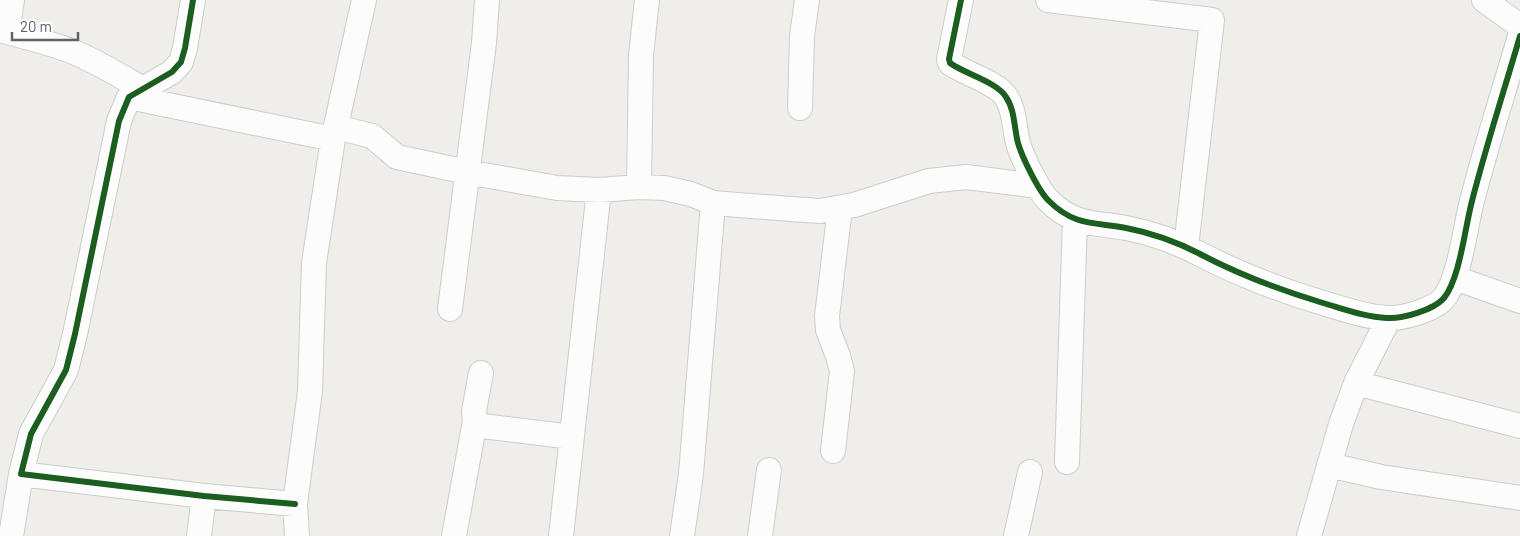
<svg xmlns="http://www.w3.org/2000/svg" width="1520" height="536" viewBox="0 0 1520 536" font-family="Barlow,sans-serif">
  <style>
    .lines { fill: none; stroke-linecap: round; stroke-linejoin: round }
    .street-casing { stroke: #cbcccc; stroke-width: 26 }
    .street { stroke: #fdfcfc; stroke-width: 24 }
    .cycleway-casing { stroke: #fff; stroke-width: 9 }
    .cycleway { stroke: #1b5e20; stroke-width: 6 }
  </style>
  <rect width="100%" height="100%" fill="#efeeea"/>
  <g class="lines">
    <g class="street-casing">
      <path id="street" d="M193 0 185 48 181 62 172 72 129 97 119 121 75 334 66 370 31 434 21 474 204 496 295 504
        M961 0 949 59 950 63C965 74 997 82 1006 97 1015 110 1014 128 1018 143 1022 157 1039 192 1049 201 1074 226 1094 222 1126 228 1152 233 1177 242 1200 254 1240 275 1280 290 1323 303 1344 309 1365 317 1387 318 1402 319 1434 310 1444 298 1460 278 1465 227 1472 201 1486 146 1504 91 1520 36
        M1048 0 1212 20 1186 247
        M1484 0 1520 26
        M0 30C24 37 48 42 71 51 96 61 119 75 143 89
        M7 32 12 0
        M129 97 333 139
        M800 108 802 36 807 0
        M336 127 372 136 397 157 467 172 557 188 599 190 639 187 664 188 691 194 713 203 791 209 820 211 854 205 929 181 966 177 1038 186
        M639 187 641 55 647 0
        M1455 278 1520 301
        M450 309 484 43 487 0
        M481 373 474 411 475 421 482 426 572 437
        M1356 383 1520 426
        M833 451 842 371 838 356 828 330 827 316 840 208
        M1067 462 1075 220
        M1329 465 1381 477 1520 498
        M11 536 21 474
        M199 536 204 496
        M297 536 295 504 310 391 314 263 333 139 364 0
        M454 536 475 421
        M561 536 599 190
        M682 536 691 474 713 203
        M760 536 769 470
        M1016 536 1030 472
        M1309 536 1341 424 1356 383 1389 318"/>
    </g>
    <use href="#street" class="street"/>
    <g class="cycleway-casing">
      <path id="cycleway" d="M193 0 185 48 181 62 172 72 129 97 119 121 75 334 66 370 31 434 21 474 204 496 295 504
        M961 0 949 59 950 63C965 74 997 82 1006 97 1015 110 1014 128 1018 143 1022 157 1039 192 1049 201 1074 226 1094 222 1126 228 1152 233 1177 242 1200 254 1240 275 1280 290 1323 303 1344 309 1365 317 1387 318 1402 319 1434 310 1444 298 1460 278 1465 227 1472 201 1486 146 1504 91 1520 36"/>
    </g>
    <use href="#cycleway" class="cycleway"/>
  </g>
  <path d="M12 32v8h66v-8" fill="none" stroke="#5f6368" stroke-width="2.5"/>
  <text x="20" y="32" font-size="15" fill="#5f6368" stroke="#ffffff" stroke-width="4" paint-order="stroke">20 m</text>
</svg>
